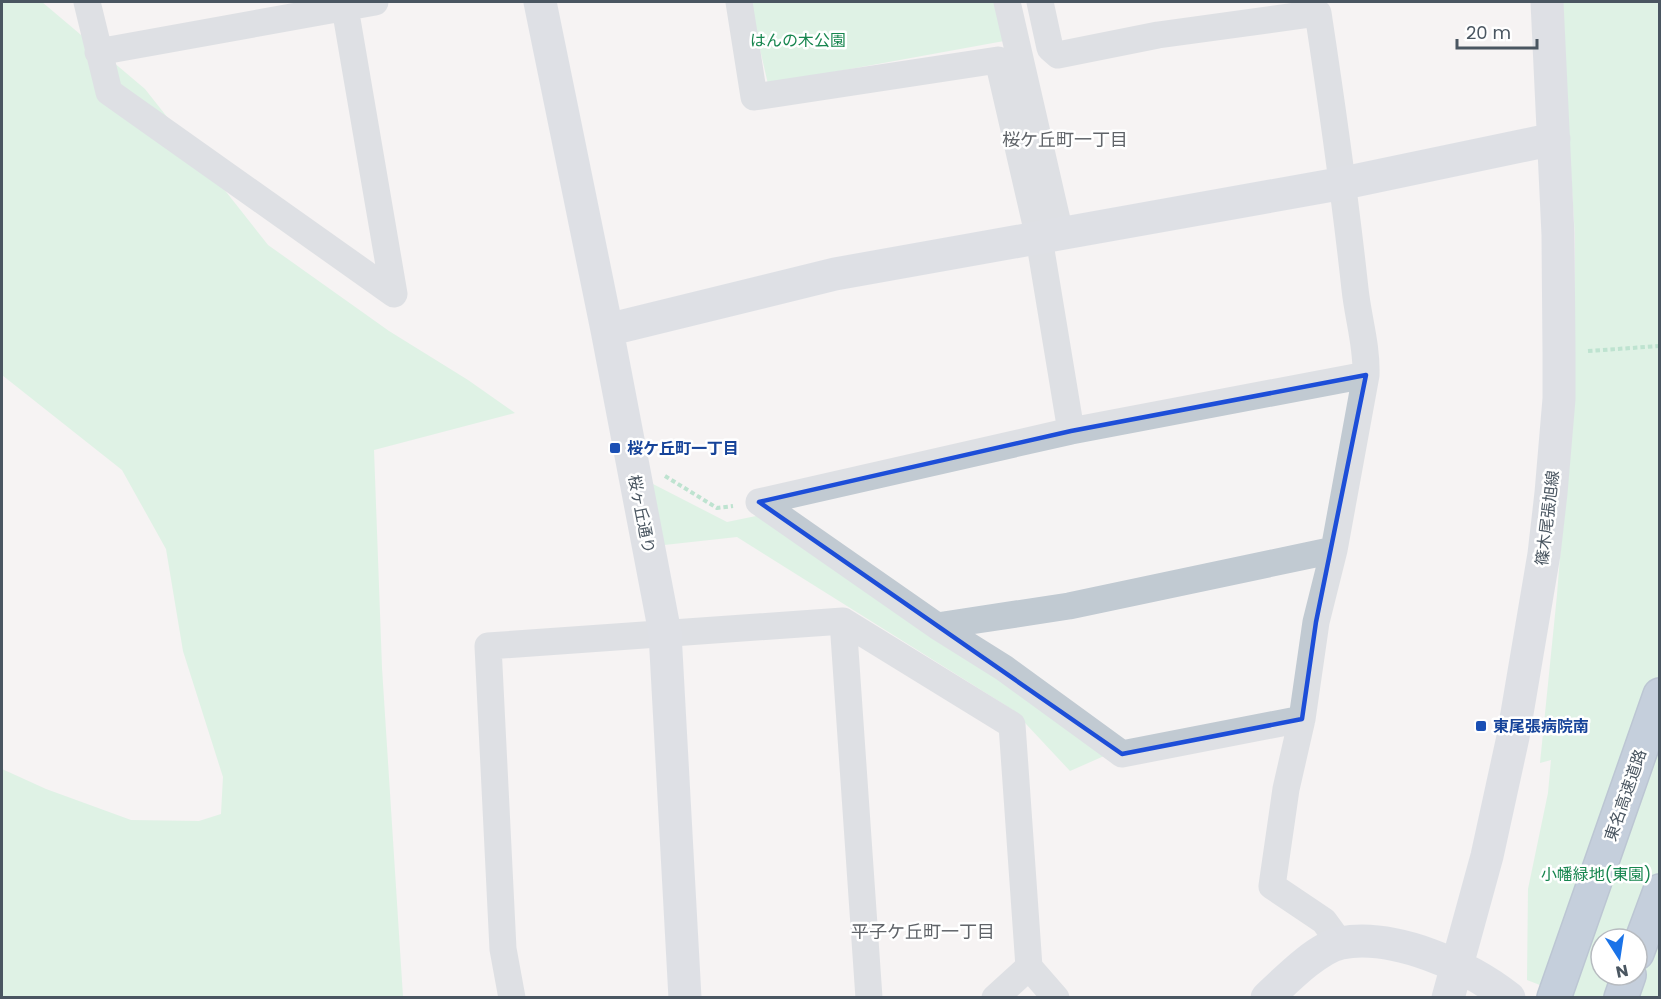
<svg xmlns="http://www.w3.org/2000/svg" width="1661" height="999" viewBox="0 0 1661 999" font-family="Poppins,'Noto Sans JP',sans-serif">
  <style>
    .green { fill: #c3f1d5; fill-rule: evenodd }
    .lines { fill: none; stroke-linecap: round; stroke-linejoin: round }
    .highway-casing { stroke: #7690ad; stroke-width: 36 }
    .path { stroke: #7ad0a6; stroke-width: 4; stroke-dasharray: 4.5 3; stroke-linecap: butt }
    .street { stroke: #c1cad2; stroke-width: 27 }
    .secondary { stroke: #c1cbd6; stroke-width: 33 }
    .highway { stroke: #8ba5c1; stroke-width: 33 }
    .marked { fill: none; stroke: #1d4ed8; stroke-width: 4.5; stroke-linejoin: round }
    .transit-dot { fill: #1a4fb4; stroke: #fff; stroke-width: 2 }
    .labels { text-anchor: middle; stroke-width: 5; stroke-linejoin: round; paint-order: stroke }
    .park-label { font-size: 16px; fill: #17864f; stroke: #fff }
    .transit-label { font-size: 16px; font-weight: bold; fill: #164399; stroke: #fff; text-anchor: start }
    .street-label { font-size: 16px; fill: #4a5661; stroke: #fff }
    .neighbourhood-label { font-size: 18px; fill: #5f6368; stroke: #fff }
  </style>
  <rect width="100%" height="100%" fill="#f5f3f3"/>
  <path class="green" d="M2 2H42L145 89 268 245 389 331 468 380 515 413 374 450 382 668 403 997H2V769L46 789 131 820 199 821 221 814 223 777 183 651 166 549 122 470 2 375Z
    M749 2H995L1004 41 768 84Z
    M1560 2H1659V997H1571L1527 980 1528 889 1548 793 1551 760 1540 763 1557 595 1574 380 1575 237ZM1601 939H1637V975H1601Z
    M651 483 727 522 761 515 1019 691 1104 756 1070 771 1013 710 737 537 664 545Z"/>
  <g class="lines">
    <g class="highway-casing">
      <path id="highway" d="M1637 953 1660 891
        M1554 998 1660 695
        M1621 998 1629 975"/>
    </g>
    <path class="path" d="M1588 351 1660 346
      M665 476 717 508 733 506"/>
    <path class="street" d="M87 2 109 92 394 294
      M344 2 394 294
      M739 2 754 97 998 60 1039 238 1071 431
      M1007 2 1060 233
      M1040 2 1050 48 1058 55 1158 35 1318 13C1332 105 1345 197 1355 289 1358 318 1367 345 1366 375L1334 550 1316 622 1302 719 1286 789 1272 886 1324 921 1340 943
      M98 52 375 2
      M759 502 937 626 1004 668 1122 754 1302 719
      M759 502 1071 431 1366 375
      M937 626 1069 606 1334 550
      M512 998 503 949 488 646 843 621
      M869 998 843 621 1012 725 1029 967 1056 998
      M995 998 1029 967"/>
    <path class="secondary" d="M540 2 607 330 665 633 685 998
      M607 330 835 274 1344 183 1554 139
      M1267 998C1285 981 1317 948 1341 943 1393 933 1469 966 1509 998
      M1448 998 1487 856 1513 737 1544 554 1551 493 1559 399V352L1558 235 1547 2"/>
    <use href="#highway" class="highway"/>
  </g>
  <path d="M0 0H1661V999H0ZM1366 375 1316 622 1302 719 1122 754 759 502 1071 431Z" fill="#f5f3f3" fill-opacity=".55" fill-rule="evenodd"/>
  <path class="marked" d="M1366 375 1316 622 1302 719 1122 754 759 502 1071 431Z"/>
  <g class="transit-dot">
    <rect x="609" y="442" width="12" height="12" rx="3"/>
    <rect x="1475" y="720" width="12" height="12" rx="3"/>
  </g>
  <g class="labels">
    <g class="park-label">
      <text x="798" y="46">はんの木公園</text>
      <text x="1596" y="880">小幡緑地(東園)</text>
    </g>
    <g class="transit-label">
      <text x="627" y="454">桜ケ丘町一丁目</text>
      <text x="1493" y="732">東尾張病院南</text>
    </g>
    <g class="street-label">
      <text transform="translate(642 514) rotate(79)" y="6">桜ヶ丘通り</text>
      <text transform="translate(1547 518) rotate(-83)" y="6">篠木尾張旭線</text>
      <text transform="translate(1625 795) rotate(-71)" y="6">東名高速道路</text>
    </g>
    <g class="neighbourhood-label">
      <text x="1065" y="146">桜ケ丘町一丁目</text>
      <text x="923" y="938">平子ケ丘町一丁目</text>
    </g>
  </g>
  <rect width="1661" height="999" fill="none" stroke="#4a5661" stroke-width="6"/>
  <g transform="translate(1619 957) rotate(168)"><circle r="28" fill="#ffffff" stroke="#b7bbc0" stroke-width="1.5"/>
  <path d="M0-4.5L10 22L0 15L-10 22Z" fill="#1a73e8"/>
  <text y="-9" font-size="16" font-weight="bold" text-anchor="middle" fill="#4a5661">N</text>
  </g>
  <path d="M1457 39v9h80v-9" fill="none" stroke="#4a5661" stroke-width="3"/>
  <text x="1466" y="39" font-size="18" fill="#4a5661" stroke="#ffffff" stroke-width="4.5" paint-order="stroke">20 m</text>
</svg>
